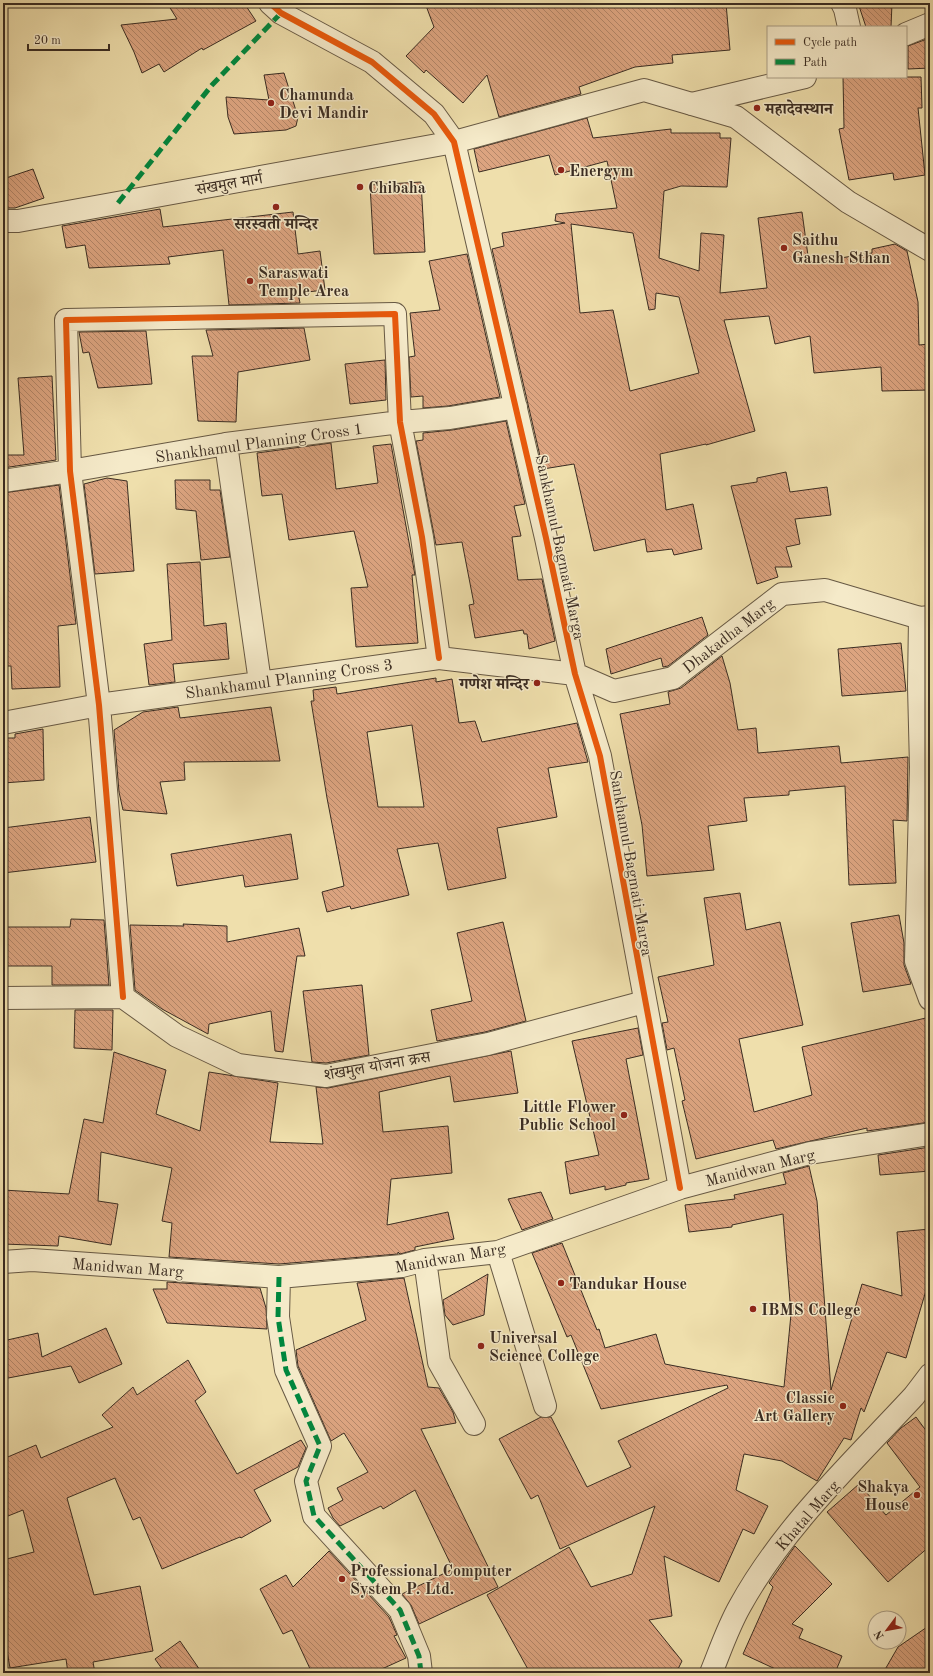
<svg xmlns="http://www.w3.org/2000/svg" width="933" height="1676" viewBox="0 0 933 1676" font-family="'Old Standard TT','Noto Serif Devanagari',serif">
  <style>
    .building { fill: url(#building-back-hatch); stroke: #3a2c22; fill-rule: evenodd }
    .lines { fill: none; stroke-linecap: round; stroke-linejoin: round }
    .minor-casing { stroke: #675944; stroke-width: 24 }
    .tertiary-casing { stroke: #675944; stroke-width: 24 }
    .minor { stroke: #f5eac9; stroke-width: 22 }
    .tertiary { stroke: #f5eac9; stroke-width: 22 }
    .quiet { stroke: #00873e; stroke-width: 5; stroke-dasharray: 10 5; stroke-linecap: butt }
    .cycleway-casing { stroke: #f5eac9; stroke-width: 8 }
    .cycleway { stroke: #e8590c; stroke-width: 6 }
    .poi-dot { fill: #8f2418; stroke: #f5eac9; stroke-width: 1.5 }
    .labels { text-anchor: middle; stroke-width: 3; stroke-linejoin: round; paint-order: stroke }
    .poi-label { font-size: 16px; font-weight: bold; fill: #3a2c22; stroke: #f5eac9; text-anchor: start }
    .street-label { font-size: 16px; fill: #3a2c22; stroke: #f5eac9 }
  </style>
  <defs>
    <pattern id="building-back-hatch" width="6" height="6" patternUnits="userSpaceOnUse"><rect width="6" height="6" fill="#dca480"/><path d="M-1 5l2 2M0 0l6 6M5-1l2 2" fill="none" stroke="#b38668"/></pattern>
  </defs>
  <rect width="100%" height="100%" fill="#efdfac"/>
  <filter id="stains"><feTurbulence type="fractalNoise" baseFrequency=".005" numOctaves="4"/><feColorMatrix values="0 0 0 0 .2 0 0 0 0 .09 0 0 0 0 .02 0 0 0 .5 -.17"/></filter>
  <radialGradient id="worn" r=".72"><stop offset=".6" stop-color="#630" stop-opacity="0"/><stop offset="1" stop-color="#630" stop-opacity=".3"/></radialGradient>
  <path class="building" d="M167 3H244L256 21 203 50 202 48 164 72 159 64 142 73 134 52 121 25 177 19Z
    M425 3H726L730 50 672 55 673 63 635 67 579 87 581 94 499 117 487 75 463 103 426 70 424 73 406 56 434 27Z
    M858 3H892L891 27H866Z
    M927 39H930V68L908 69V46Z
    M284 73 298 117 296 126 286 130 234 134 228 117 226 97 269 100 264 75Z
    M843 77H921L922 108H918L925 175 894 180 893 173 849 180 839 129 844 128Z
    M587 118 593 138 671 129V133H720V138H731L727 187 681 186 664 191 659 258 699 271 701 233 724 235 720 293 767 288 758 218 802 212 809 263 872 253V249L895 244 907 251 918 302 919 345 930 344V390L882 391 881 367 814 373 810 336 775 344 769 316 724 320 755 431 706 445V444L660 454 666 510 693 504 702 549 674 555 672 549 647 552 645 539 594 551 574 464 543 469 492 249 504 246 502 233 565 223 555 221 556 214 617 208 607 161 555 175 549 155 479 172 474 149ZM571 224 633 233 649 310 655 309 656 293 679 297 699 373 630 391 613 310 580 313Z
    M33 169 44 198 15 208H3V179Z
    M421 182 425 252 374 254 370 185Z
    M160 209 163 227 293 212 298 254 320 251 325 290 298 293 300 303 229 305 223 250 168 257 170 264 89 268 85 245 66 248 62 226Z
    M467 254 500 397 448 406 423 408V396L411 397 409 357 415 356 410 313 440 310 429 261Z
    M304 328 310 360 238 372 236 422 198 421 192 356H213L206 330Z
    M146 331 152 384 98 388 89 352 83 353 79 332Z
    M385 360 386 400 350 404 345 364Z
    M52 376 56 460 3 468V455H24L18 378Z
    M506 421 525 504 514 506 521 536 512 537 518 580 542 579 555 641 529 649 527 634H524L523 630 475 638 469 605 474 604 462 542 436 545 416 441 423 440V433L452 430Z
    M331 443 336 489 378 483 373 446 391 444 415 575H412L418 643 356 647 351 588 368 587 354 531 289 540 282 494 262 496 257 453Z
    M786 472 790 492 827 487 831 515 795 519 800 544 786 547 792 567H775L778 577 757 584 731 486 757 482V478Z
    M107 478 127 481 134 571 95 574 84 484Z
    M175 480H210V490H220L230 557 201 560 196 511 176 509Z
    M59 485 76 624 58 626 60 687 12 689 11 666H3V493Z
    M200 562 204 626 226 623 229 659 173 664 175 682 149 685 144 644 172 640 167 564Z
    M702 617 708 635 668 666 663 667 661 658 611 674 606 649Z
    M901 643 906 691 842 696 838 649Z
    M722 656 730 683 738 730 756 728 758 753 839 746 841 763 908 757 907 821 893 820 896 883 849 885 845 786 789 791V795L744 798 747 821 708 826 714 870 647 876 642 825 620 714 670 704 668 692 681 688Z
    M436 678V682L452 679 459 723 475 721 482 742 577 723 588 762 548 768 557 817 497 828 506 878 448 890 438 843 397 849 409 895 351 909 350 906 327 912 322 892 344 886 327 798 311 701H314L313 690 336 687 337 694ZM412 725 424 807H378L367 732Z
    M178 707 180 718 271 707 280 761 184 762 185 780 160 782 167 814 123 810 119 792 114 730 143 712Z
    M43 729 44 780 3 783V738H15V734Z
    M90 817 96 862 3 873V828Z
    M291 834 298 879 245 887 243 875 177 886 171 854Z
    M740 893 746 930 780 922 803 1025 739 1039 754 1112 812 1095 802 1047 930 1017V1122L867 1131V1128L776 1149 773 1140 696 1159 682 1101 685 1100 674 1048 667 1050 662 1023 668 1022 658 977 714 965 704 898Z
    M899 915 904 943V965L911 984 863 992 851 923Z
    M71 919 104 920 109 985H52V966H3V927H70Z
    M503 922 526 1021 485 1032 437 1041 431 1010 472 1001 457 933Z
    M183 924 227 926V942L299 928 305 956H297L283 1052 275 1051 271 1011 209 1024 208 1034 162 1009 135 990 130 925 184 926Z
    M362 985 369 1055 326 1063 312 1062 303 991Z
    M75 1010H113L112 1050 74 1048Z
    M638 1028 643 1055 626 1059 649 1179 626 1183V1185L605 1190V1186L570 1194 565 1162 599 1155 572 1041Z
    M511 1051 518 1093 454 1102 450 1076 379 1092 383 1132 448 1126 452 1173 391 1179 387 1225 448 1212 454 1239 415 1247V1250L400 1254 398 1252V1254L279 1264 169 1257 172 1223 162 1221 172 1168 101 1152 98 1201 118 1204 111 1245 59 1236 58 1246 3 1244V1190L69 1194 84 1119 103 1123 114 1052 166 1070 156 1114 200 1131 209 1072 278 1083 270 1142 323 1144 316 1087 328 1088Z
    M930 1147V1171L880 1175 878 1155Z
    M809 1166 817 1201 831 1390 862 1284 902 1296 897 1232 930 1229V1277L906 1358 887 1352 864 1412 861 1408 851 1440 844 1438 817 1481 782 1461 744 1454 736 1490 768 1506 754 1534 743 1529 719 1582 664 1556 672 1616 649 1620 682 1661 676 1673H530L487 1595 569 1547 591 1587 632 1574 655 1506 560 1549 538 1495 531 1499 499 1439 541 1417H551L587 1487 631 1467 618 1441 728 1388 727 1385 601 1409 571 1335 567 1337 532 1253 562 1243 597 1330 599 1329 605 1348 656 1334 665 1364 784 1387 791 1314 783 1214 732 1225V1227L689 1232 685 1205 735 1199 734 1195 786 1184 783 1173Z
    M541 1192 553 1219 522 1230 508 1199Z
    M488 1274 484 1315 453 1325 445 1315 443 1300Z
    M404 1278 428 1387 439 1388 453 1412 456 1423 421 1429 498 1587 419 1624 411 1605 402 1594 453 1569 415 1490 383 1509 381 1506 340 1526 333 1518 328 1508 343 1500 337 1488 368 1472 344 1433 331 1441 298 1366 296 1350 366 1320 357 1283Z
    M167 1282 260 1288 266 1308 267 1329 167 1323 153 1289H167Z
    M106 1328 122 1364 79 1383 71 1366 3 1379V1341L38 1333 42 1357Z
    M188 1360 206 1392 195 1401 237 1474 301 1440 306 1448 298 1467 254 1490 271 1521 241 1538 240 1537 162 1569 140 1517 133 1520 115 1478 67 1498 94 1595 140 1586 153 1651 93 1662 95 1673H68L66 1659 10 1668 3 1628V1560L34 1552 23 1510 3 1518V1459L36 1445 41 1458 113 1427 102 1415 133 1387 137 1395Z
    M916 1417 930 1436V1546L888 1582 827 1512 859 1484 886 1515 920 1487 887 1443 901 1428Z
    M795 1546 832 1584 792 1624 803 1629 799 1638 842 1656 835 1673H784L743 1654 773 1587 769 1583Z
    M329 1551 389 1617 397 1635 394 1636 406 1658 373 1673H312L292 1630 283 1634 260 1589 286 1575 293 1587Z
    M930 1625V1673H883L898 1647Z
    M180 1641 202 1673H165L155 1659Z"/>
  <g class="lines">
    <g class="minor-casing">
      <path id="minor" d="M270 3 281 13 372 62 434 114 454 142 546 538 575 674 600 756 680 1188
        M842 3 845 9 849 27
        M906 34 930 24
        M692 104 805 77
        M226 444 260 682
        M3 481 70 471 226 444 400 422 450 418 516 407
        M920 618 919 686 921 767 916 961 930 999
        M3 723 99 705 439 658 575 674 614 691 673 678 782 594 825 590 920 618 930 617
        M123 997 99 705 70 471 66 320 395 314 400 422 422 537 439 658
        M3 998 123 997 177 1036 238 1065 326 1076 488 1044 644 1002
        M498 1252 545 1406
        M425 1260 439 1362 474 1424
        M3 1262 32 1260 279 1277 402 1266 425 1260 498 1252 680 1188 810 1153 930 1134
        M279 1277 278 1317 286 1370 320 1446 306 1481 314 1516 400 1610 419 1656 421 1673
        M711 1673C720 1651 728 1627 740 1606 784 1526 853 1462 914 1396L930 1375"/>
    </g>
    <g class="tertiary-casing">
      <path id="tertiary" d="M3 221H18L454 142 644 90 736 117 848 202 930 250"/>
    </g>
    <use href="#minor" class="minor"/>
    <use href="#tertiary" class="tertiary"/>
    <path class="quiet" d="M118 203 212 85 281 13
      M279 1277 278 1317 286 1370 320 1446 306 1481 314 1516 400 1610 419 1656 421 1673"/>
    <g class="cycleway-casing">
      <path id="cycleway" d="M270 3 281 13 372 62 434 114 454 142 546 538 575 674 600 756 680 1188
        M123 997 99 705 70 471 66 320 395 314 400 422 422 537 439 658"/>
    </g>
    <use href="#cycleway" class="cycleway"/>
  </g>
  <g class="poi-dot">
    <circle cx="271" cy="103" r="4"/>
    <circle cx="757" cy="108" r="4"/>
    <circle cx="561" cy="170" r="4"/>
    <circle cx="360" cy="187" r="4"/>
    <circle cx="276" cy="207" r="4"/>
    <circle cx="784" cy="248" r="4"/>
    <circle cx="250" cy="281" r="4"/>
    <circle cx="537" cy="683" r="4"/>
    <circle cx="624" cy="1115" r="4"/>
    <circle cx="561" cy="1283" r="4"/>
    <circle cx="753" cy="1309" r="4"/>
    <circle cx="481" cy="1346" r="4"/>
    <circle cx="843" cy="1406" r="4"/>
    <circle cx="917" cy="1495" r="4"/>
    <circle cx="342" cy="1579" r="4"/>
  </g>
  <g class="labels">
    <g class="poi-label">
      <text x="279" y="100">Chamunda<tspan x="279" dy="18">Devi Mandir</tspan></text>
      <text x="765" y="114">महादेवस्थान</text>
      <text x="569" y="176">Energym</text>
      <text x="368" y="193">Chibaha</text>
      <text x="276" y="229" text-anchor="middle">सरस्वती मन्दिर</text>
      <text x="792" y="245">Saithu<tspan x="792" dy="18">Ganesh Sthan</tspan></text>
      <text x="258" y="278">Saraswati<tspan x="258" dy="18">Temple Area</tspan></text>
      <text x="529" y="689" text-anchor="end">गणेश मन्दिर</text>
      <text x="616" y="1112" text-anchor="end">Little Flower<tspan x="616" dy="18">Public School</tspan></text>
      <text x="569" y="1289">Tandukar House</text>
      <text x="761" y="1315">IBMS College</text>
      <text x="489" y="1343">Universal<tspan x="489" dy="18">Science College</tspan></text>
      <text x="835" y="1403" text-anchor="end">Classic<tspan x="835" dy="18">Art Gallery</tspan></text>
      <text x="909" y="1492" text-anchor="end">Shakya<tspan x="909" dy="18">House</tspan></text>
      <text x="350" y="1576">Professional Computer<tspan x="350" dy="18">System P. Ltd.</tspan></text>
    </g>
    <g class="street-label">
      <text transform="translate(229 183) rotate(-10)" y="6">संखमुल मार्ग</text>
      <text transform="translate(259 442) rotate(-8)" y="6">Shankhamul Planning Cross 1</text>
      <text transform="translate(561 547) rotate(78)" y="6">Sankhamul Bagmati Marga</text>
      <text transform="translate(728 635) rotate(-38)" y="6">Dhakadha Marg</text>
      <text transform="translate(289 678) rotate(-8)" y="6">Shankhamul Planning Cross 3</text>
      <text transform="translate(632 863) rotate(80)" y="6">Sankhamul Bagmati Marga</text>
      <text transform="translate(377 1065) rotate(-10)" y="6">शंखमुल योजना क्रस</text>
      <text transform="translate(760 1167) rotate(-14)" y="6">Manidwan Marg</text>
      <text transform="translate(450 1257) rotate(-10)" y="6">Manidwan Marg</text>
      <text transform="translate(128 1267) rotate(4)" y="6">Manidwan Marg</text>
      <text transform="translate(807 1515) rotate(-49)" y="6">Khatal Marg</text>
    </g>
  </g>
  <rect width="933" height="1676" fill="none" stroke="#efdfac" stroke-width="16"/>
  <rect x="4" y="4" width="925" height="1668" fill="none" stroke="#3a2c22" stroke-width="2"/>
  <rect x="8" y="8" width="917" height="1660" fill="none" stroke="#3a2c22"/>
  <rect x="767" y="26" width="140" height="52" fill="#f5eac9" stroke="#aa9e86"/>
  <rect x="775" y="39" width="20" height="6" fill="#e8590c" stroke="#aa9e86"/>
  <text x="803" y="46" font-size="12" fill="#3a2c22">Cycle path</text>
  <rect x="775" y="59" width="20" height="6" fill="#00873e" stroke="#aa9e86"/>
  <text x="803" y="66" font-size="12" fill="#3a2c22">Path</text>
  <g transform="translate(887 1630) rotate(238)"><circle r="19" fill="#f5eac9" stroke="#aa9e86"/>
  <path d="M0-3L7 15L0 10L-7 15Z" fill="#8f2418"/>
  <text y="-6" font-size="11" font-weight="bold" text-anchor="middle" fill="#3a2c22">N</text>
  </g>
  <path d="M28 44v6h81v-6" fill="none" stroke="#3a2c22" stroke-width="2"/>
  <text x="34" y="44" font-size="12" fill="#3a2c22" stroke="#f5eac9" stroke-width="3" paint-order="stroke">20 m</text>
  <rect width="100%" height="100%" filter="url(#stains)"/>
  <rect width="100%" height="100%" fill="url(#worn)"/>
</svg>
